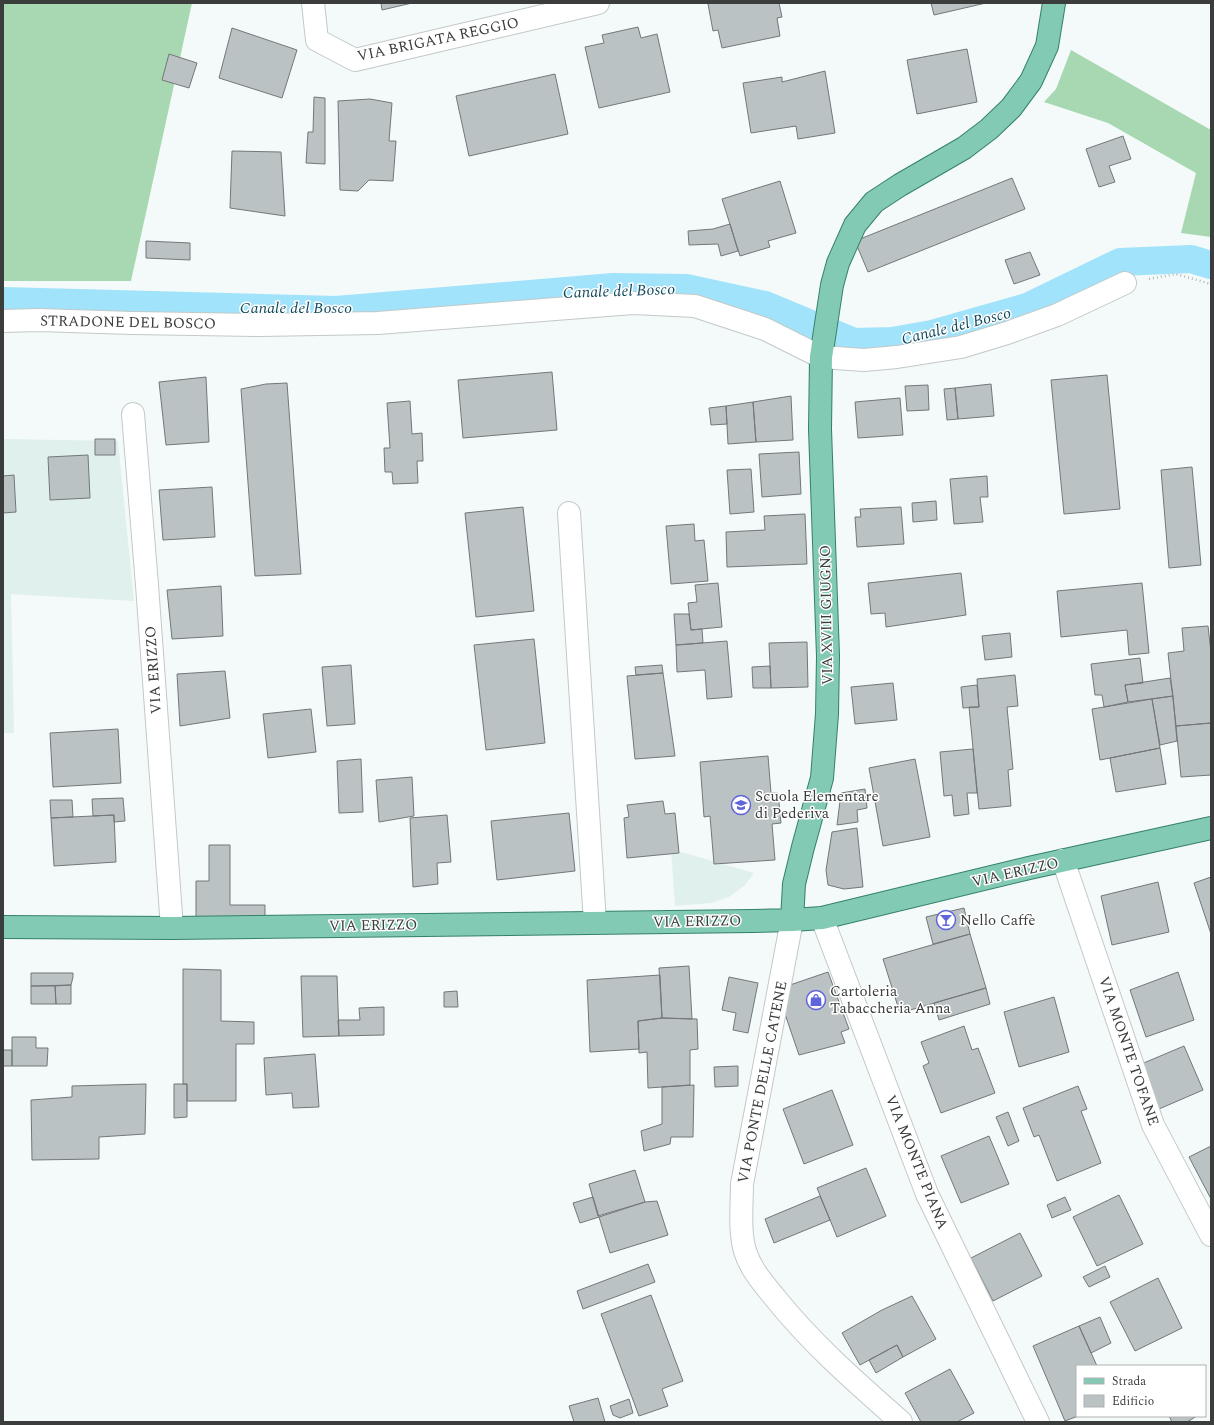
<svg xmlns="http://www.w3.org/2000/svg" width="1214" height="1425" viewBox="0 0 1214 1425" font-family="Spectral,serif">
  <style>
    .built { fill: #e0f0ed }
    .forest { fill: #a7d8b1 }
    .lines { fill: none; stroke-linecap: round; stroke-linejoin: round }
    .canal { stroke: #a1e3fb; stroke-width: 28 }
    .building { fill: #bbc2c3; stroke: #727879 }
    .minor-casing { stroke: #c2c9c8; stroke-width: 24 }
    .major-casing { stroke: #34816a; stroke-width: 24 }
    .path { stroke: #b2b7b6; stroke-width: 2.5; stroke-dasharray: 1 3; stroke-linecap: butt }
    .minor { stroke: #fff; stroke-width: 22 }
    .major { stroke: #83cab5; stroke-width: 22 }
    .labels { text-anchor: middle; stroke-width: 3; stroke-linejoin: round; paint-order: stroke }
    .street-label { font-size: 15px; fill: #3a3d3c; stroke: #fff }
    .poi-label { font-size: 15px; fill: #3a3d3c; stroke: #fff; text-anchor: start }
    .water-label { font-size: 16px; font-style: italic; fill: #12495b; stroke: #fff }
  </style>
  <rect width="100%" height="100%" fill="#f3faf9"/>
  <path class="built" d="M3 439 118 441 134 601 11 594 14 733H3Z
    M671 849 754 873 745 885 729 897 711 903 675 906Z"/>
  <path class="forest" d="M3 3H192L131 281H3Z
    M1071 50 1211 130V237L1181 233 1196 173 1108 123 1044 102 1056 89Z"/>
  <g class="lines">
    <path class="canal" d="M3 301 336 310 613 287 686 288 765 305 854 342 892 341 932 334 1027 307 1120 262 1191 259 1211 265"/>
  </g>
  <path class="building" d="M381 3H412L382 10Z
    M711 3H779L782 17 777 18 780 36 722 48 718 30 713 31 708 4Z
    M931 3H986L934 15Z
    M638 27 641 38 657 34 670 92 599 108 585 47 604 43 602 35Z
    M232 28 297 50 282 98 219 78Z
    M967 49 977 102 917 114 907 60Z
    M169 54 197 63 189 88 162 80Z
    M825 71 835 133 798 139 796 126 751 133 743 83 782 77V82Z
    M555 74 568 134 469 156 456 96Z
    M314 97 325 98V164L306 163 308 132H313Z
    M370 99 392 103 389 141H396L393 181 369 180 358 191 340 190 338 101Z
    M1123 136 1131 159 1109 166 1115 182 1099 187 1086 149Z
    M232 151 281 152 285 216 230 208Z
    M1012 178 1025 209 868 272 855 241Z
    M780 181 796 233 768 241 770 247 740 256 722 199Z
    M730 224 738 251 721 256 718 244 689 245 688 231 713 229Z
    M146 241 190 243V260L146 258Z
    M1030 252 1040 275 1014 284 1005 260Z
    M552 372 557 430 463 438 458 380Z
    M1107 375 1120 509 1064 514 1051 380Z
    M206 377 209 442 166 445 159 382Z
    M287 383 301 574 255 576 241 389 266 384Z
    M991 384 994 416 958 419 955 388Z
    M928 385 929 410 907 411 905 386Z
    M955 388 958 419 947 420 944 389Z
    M791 396 793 440 756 442 753 402Z
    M900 398 903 435 858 438 855 402Z
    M410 401 412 434 422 433 423 461H417L418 483 393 484 392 472H385L384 448H390L387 403Z
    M753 402 756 442 728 444 726 406Z
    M726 406 727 424 711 425 709 408Z
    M95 439H115V455H95Z
    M799 452 801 494 762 497 759 454Z
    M88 455 90 498 50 500 48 457Z
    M1192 467 1201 565 1169 568 1161 470Z
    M751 469 754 512 730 514 727 470Z
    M14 475 16 512 3 513V476Z
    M987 476 988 497H980L983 522 954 524 950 479Z
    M212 487 215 537 163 540 159 490Z
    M936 501 937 520 913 522 912 503Z
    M523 507 534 611 476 617 465 513Z
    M901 507 904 544 857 547 855 517H861L860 509Z
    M805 514 807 564 727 567 726 532 765 530 764 516Z
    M694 524 695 541 704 540 708 581 671 584 666 526Z
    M961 573 966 615 886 627 885 613 871 614 868 583Z
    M718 583 722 627 691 630 688 603 697 602 695 585Z
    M1142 583 1149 653 1129 655 1127 630 1061 637 1057 591Z
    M221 586 223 636 172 639 167 590Z
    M674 614H689L691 630 702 629 703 643 676 645Z
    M1208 626 1211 652V723L1176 726 1168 653 1184 651 1182 628Z
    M1010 633 1012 657 985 660 982 636Z
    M534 639 545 743 486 750 474 645Z
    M727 641 732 697 707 699 705 670 677 672 676 645Z
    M807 642 808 687 771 688 769 643Z
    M1140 658 1143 683 1125 685 1128 702 1104 707 1102 695H1095L1091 664Z
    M351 665 355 724 327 726 322 667Z
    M662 665 663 673 636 675 635 667Z
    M770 666 771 688H753L752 667Z
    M225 671 230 718 180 726 177 674Z
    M663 673 675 756 635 759 627 676Z
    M1015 675 1018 706 1007 707 1013 769 1008 770 1011 806 979 809 969 707H979L977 679Z
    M1170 678 1173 696 1128 702 1125 685Z
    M893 683 897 720 855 724 851 687Z
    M977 685 979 707 963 708 961 687Z
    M1173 696 1177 741 1160 745 1152 699Z
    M1152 699 1160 748 1100 760 1092 709Z
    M311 709 316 752 268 758 263 714Z
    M1211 723V775L1181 777 1176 726Z
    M118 729 121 783 53 787 50 733Z
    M1160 748 1166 784 1116 792 1110 758Z
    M973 749 977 793H967L969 814 954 816 952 795 944 796 940 752Z
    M768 756 771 793H778L781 823 772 824 775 860 714 864 710 816 704 817 700 762Z
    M361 759 363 812 339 813 337 761Z
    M915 759 930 837 883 846 869 768Z
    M412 777 414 816 379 822 376 780Z
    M865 789 867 808 857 810 858 822 837 825 841 793Z
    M123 798 125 821 114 822V815L93 816 92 799Z
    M50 800H72L73 817 51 818Z
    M663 801 665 814 675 813 679 853 627 858 624 818 629 817 627 805Z
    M569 813 575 871 497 880 491 821Z
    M114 815 116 862 54 866 51 818Z
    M447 815 451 862 437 863 438 884 413 887 410 818Z
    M857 828 863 887 844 889 828 885 826 870 832 832Z
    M209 845H230V905H265V923L196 924V881H209Z
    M1211 877V934L1194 883Z
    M1158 882 1169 932 1112 945 1101 896Z
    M964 908 970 934 933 944 926 917Z
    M970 934 986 988 900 1013 883 959Z
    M689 966 692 1019 662 1018 659 968Z
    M183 969 221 970V1021L254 1022V1044H236V1101H187V1084H183Z
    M828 972 849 1029 841 1032 845 1043 799 1055 785 1014 790 985Z
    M1178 972 1194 1020 1146 1037 1130 990Z
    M31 973H73V977L71 985 31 986Z
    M660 975 662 1018 638 1021 639 1049 590 1052 587 980Z
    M301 976H337L339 1036 303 1037Z
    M729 977 758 983 748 1033 733 1030 736 1013 722 1010Z
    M71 985V1004H56L55 986Z
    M31 986H55L56 1004H31Z
    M986 988 990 1004 939 1020 934 1003Z
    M457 991 458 1007H444V992Z
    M1054 997 1069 1052 1019 1067 1004 1012Z
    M384 1007V1035L339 1036 338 1020H360L359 1008Z
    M662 1018 697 1019 698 1049 690 1050V1085L648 1088 647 1052 639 1053 638 1021Z
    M964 1026 972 1050 978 1048 995 1093 941 1113 923 1066 929 1063 921 1042Z
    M12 1037H36V1048H48L47 1066H12Z
    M1184 1046 1203 1090 1159 1109 1139 1065Z
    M3 1050H12V1066H3Z
    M315 1054 319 1107 293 1108 292 1093 266 1095 264 1058Z
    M738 1066V1086L715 1087 714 1067Z
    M146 1084 145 1134 99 1137V1159L32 1160 31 1100 72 1097V1086Z
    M174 1084H187V1117L174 1118Z
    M694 1085 693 1137H671L670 1144 644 1151 641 1131 662 1124V1087Z
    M1078 1086 1087 1109 1081 1111 1101 1163 1057 1181 1039 1135 1034 1137 1023 1108Z
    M832 1090 853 1145 804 1164 783 1109Z
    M1008 1112 1019 1141 1008 1146 996 1117Z
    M989 1136 1009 1184 961 1203 941 1156Z
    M1211 1146V1199L1189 1157Z
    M866 1168 886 1216 837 1237 817 1188Z
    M635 1170 645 1202 598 1216 589 1184Z
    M1119 1195 1143 1244 1097 1266 1073 1217Z
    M820 1196 830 1220 774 1243 765 1219Z
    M593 1197 599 1217 580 1223 573 1203Z
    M1065 1197 1071 1210 1052 1218 1047 1205Z
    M657 1201 668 1235 610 1253 599 1217 645 1202Z
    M1020 1233 1042 1276 993 1301 971 1258Z
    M648 1264 655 1282 583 1309 577 1291Z
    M1105 1266 1110 1277 1089 1287 1083 1277Z
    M1158 1278 1182 1328 1135 1351 1110 1302Z
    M651 1295 683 1381 662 1389 668 1406 639 1416 601 1314Z
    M912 1296 936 1339 903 1357 897 1345 860 1365 842 1333 882 1310Z
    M1100 1317 1111 1343 1091 1353 1079 1326Z
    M1079 1326 1097 1366H1077L1078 1416 1065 1421 1033 1346Z
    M897 1345 903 1357 876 1373 869 1360Z
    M950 1369 974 1413 957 1422H921L905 1393Z
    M598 1398 605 1422H574L569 1406Z
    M629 1399 633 1413 620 1418 613 1415 610 1406Z
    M1169 1416H1197L1187 1422H1172Z"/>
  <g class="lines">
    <g class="minor-casing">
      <path id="minor" d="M313 3 317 40 355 60 598 3
        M3 321 39 320 132 323 260 325 378 323 633 303 695 306 765 329 821 357 864 360 897 357 961 347 1007 333 1057 315 1125 283
        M133 414 147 585 172 928
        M569 513 595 922
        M1063 860 1153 1125 1211 1235
        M822 918 927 1194 1038 1422
        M792 920 742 1184C742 1204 739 1231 745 1251 751 1270 763 1283 776 1299 813 1345 857 1383 901 1422"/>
    </g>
    <g class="major-casing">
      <path id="major" d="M792 920 794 884 803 847 822 778 827 714 828 656 820 429 821 357 832 285 838 263 855 225 874 202 900 185 964 148 989 129 1011 108 1031 81 1047 46 1054 3
        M3 927 172 928 752 921 792 920 822 918 1029 868 1211 828"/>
    </g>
    <path class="path" d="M1149 279 1176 274 1211 284"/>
    <use href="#minor" class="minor"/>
    <use href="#major" class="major"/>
  </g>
  <defs>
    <g id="school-ring" transform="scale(1)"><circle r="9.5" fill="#fff" stroke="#5f64dc" stroke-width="1.5"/><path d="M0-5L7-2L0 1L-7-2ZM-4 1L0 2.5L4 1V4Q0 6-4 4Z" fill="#5f64dc"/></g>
    <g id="bar-ring" transform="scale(1)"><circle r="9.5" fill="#fff" stroke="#5f64dc" stroke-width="1.5"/><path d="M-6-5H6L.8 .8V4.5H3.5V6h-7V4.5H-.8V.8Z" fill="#5f64dc"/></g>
    <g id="shop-ring" transform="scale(1)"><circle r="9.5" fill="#fff" stroke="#5f64dc" stroke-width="1.5"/><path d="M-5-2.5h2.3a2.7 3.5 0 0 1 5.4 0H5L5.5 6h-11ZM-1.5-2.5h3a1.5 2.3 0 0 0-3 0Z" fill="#5f64dc"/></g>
  </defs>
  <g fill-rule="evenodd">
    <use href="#school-ring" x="741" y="805"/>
    <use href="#bar-ring" x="946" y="920"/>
    <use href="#shop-ring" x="816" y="1000"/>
  </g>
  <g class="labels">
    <g class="street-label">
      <text transform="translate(438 39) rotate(-12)" y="5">VIA BRIGATA REGGIO</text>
      <text transform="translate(128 322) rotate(1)" y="5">STRADONE DEL BOSCO</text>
      <text transform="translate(826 615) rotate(-91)" y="5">VIA XVIII GIUGNO</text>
      <text transform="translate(153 670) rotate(-94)" y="5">VIA ERIZZO</text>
      <text transform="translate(1015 872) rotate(-13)" y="5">VIA ERIZZO</text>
      <text transform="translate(697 921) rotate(-1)" y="5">VIA ERIZZO</text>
      <text transform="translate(373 925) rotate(-1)" y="5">VIA ERIZZO</text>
      <text transform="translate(1129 1051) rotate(71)" y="5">VIA MONTE TOFANE</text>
      <text transform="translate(762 1082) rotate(-79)" y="5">VIA PONTE DELLE CATENE</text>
      <text transform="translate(917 1162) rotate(68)" y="5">VIA MONTE PIANA</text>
    </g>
    <g class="poi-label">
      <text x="755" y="801">Scuola Elementare<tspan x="755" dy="17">di Pederiva</tspan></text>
      <text x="960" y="925">Nello Caffè</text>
      <text x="830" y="996">Cartoleria<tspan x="830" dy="17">Tabaccheria Anna</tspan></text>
    </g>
    <g class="water-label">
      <text transform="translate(619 290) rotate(-2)" y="6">Canale del Bosco</text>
      <text x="296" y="313">Canale del Bosco</text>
      <text transform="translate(956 325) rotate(-14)" y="6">Canale del Bosco</text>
    </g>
  </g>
  <rect width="1214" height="1425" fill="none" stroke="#3a3d3c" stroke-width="8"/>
  <rect x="1076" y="1365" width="130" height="52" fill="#ffffff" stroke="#b0b1b1"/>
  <rect x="1084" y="1378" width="20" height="6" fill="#83cab5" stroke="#b0b1b1"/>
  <text x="1112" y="1385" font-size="12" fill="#3a3d3c">Strada</text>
  <rect x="1084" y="1395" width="20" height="12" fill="#bbc2c3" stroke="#b0b1b1"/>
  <text x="1112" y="1405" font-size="12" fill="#3a3d3c">Edificio</text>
</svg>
